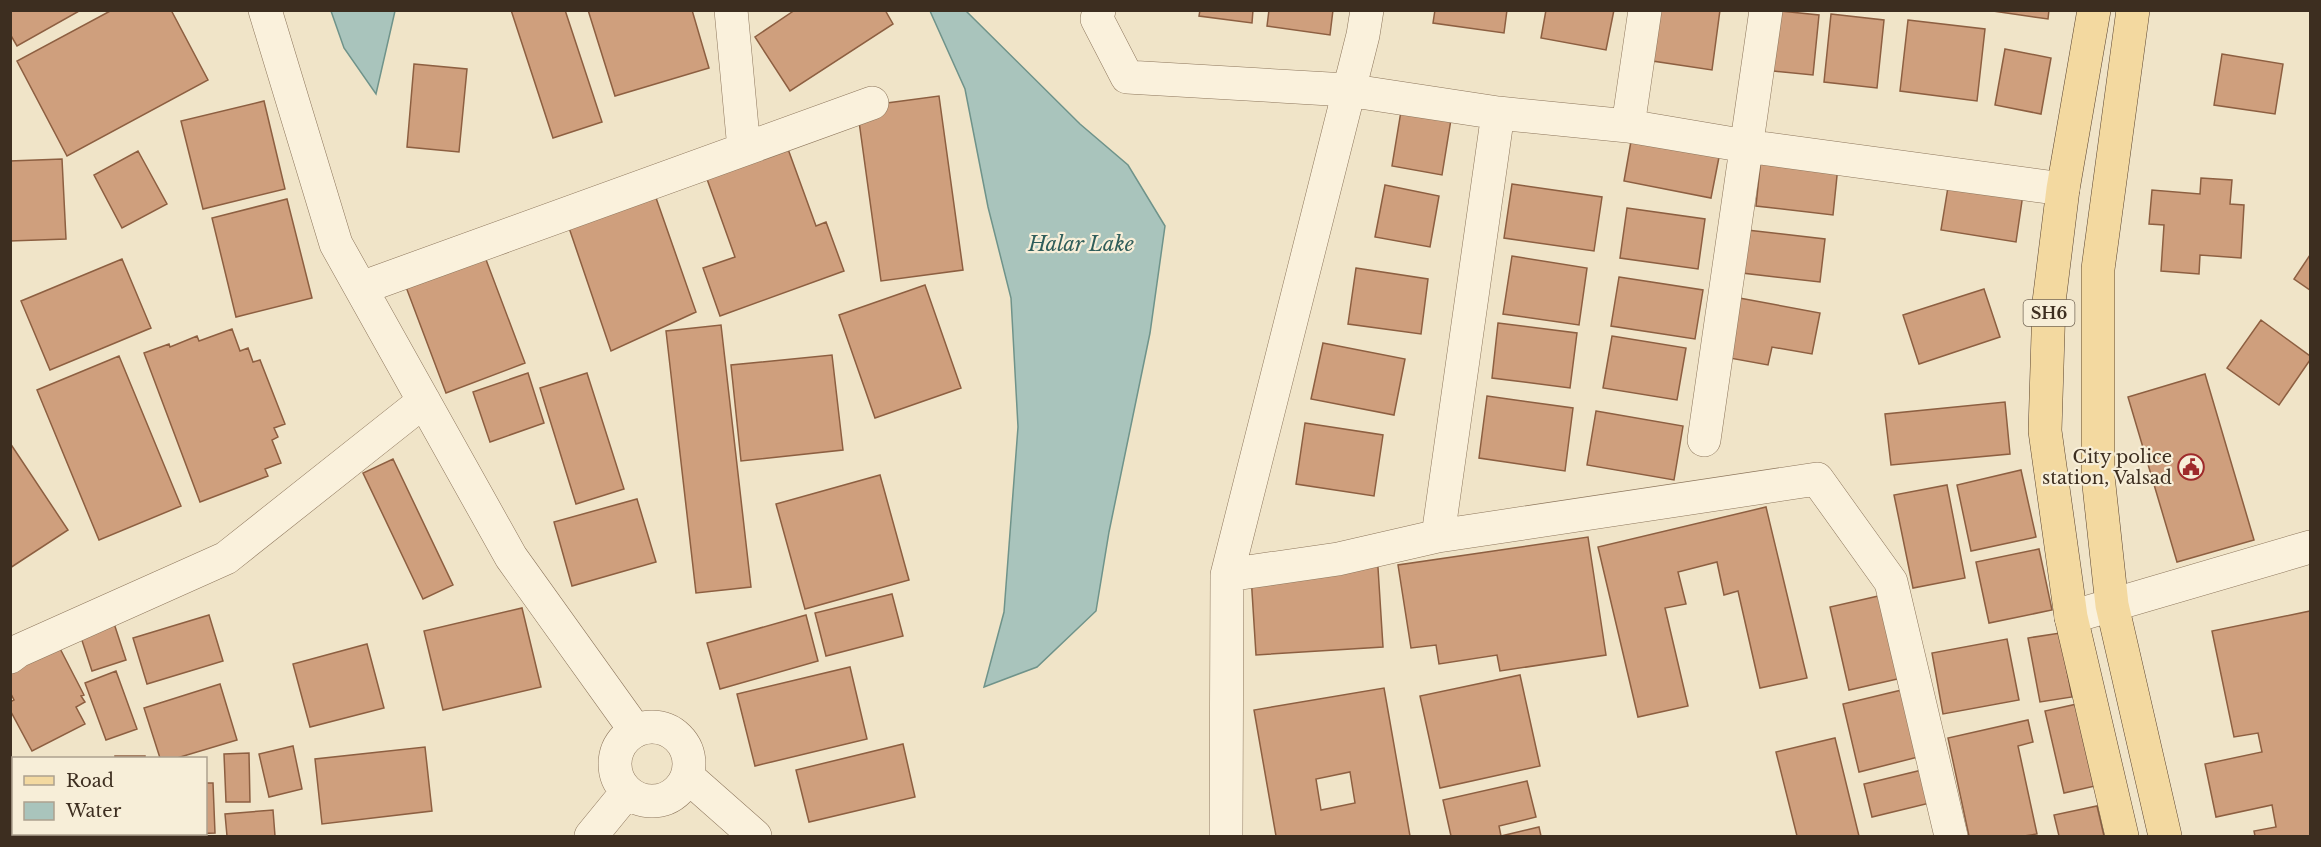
<svg xmlns="http://www.w3.org/2000/svg" width="2321" height="847" viewBox="0 0 2321 847" font-family="'Libre Baskerville',serif">
  <style>
    .water { fill: #a9c4bc; stroke: #6f938a; stroke-width: 1.5 }
    .building { fill: #cf9f7d; stroke: #8d5f41; stroke-width: 1.5; fill-rule: evenodd }
    .lines { fill: none; stroke-linecap: round; stroke-linejoin: round }
    .street-casing { stroke: #8d765c; stroke-width: 34 }
    .primary-casing { stroke: #5b4430; stroke-width: 34 }
    .street { stroke: #faf1dc; stroke-width: 33 }
    .primary { stroke: #f3d9a0; stroke-width: 33 }
    .labels { text-anchor: middle; stroke-width: 4.5; stroke-linejoin: round; paint-order: stroke }
    .shield { fill: #f7eed8; stroke: #756857; stroke-width: 1.5 }
    .shield-label { font-size: 16px; font-weight: bold; fill: #3d2e20 }
    .poi-label { font-size: 18px; fill: #3d2e20; stroke: #f7eed8; text-anchor: end }
    .water-label { font-size: 20px; font-style: italic; fill: #2f5d5a; stroke: #f7eed8 }
  </style>
  <rect width="100%" height="100%" fill="#f0e4c8"/>
  <path class="water" d="M331 11H395L376 94 344 48Z
    M930 11H966L1080 124 1128 165 1165 226 1150 333 1109 532 1096 611 1037 667 984 687 1004 612 1018 427 1011 298 988 207 965 89Z"/>
  <path class="building" d="M10 10H81L17 46 10 34Z
    M112 10H171L208 80 67 156 17 61Z
    M511 10H565L602 122 553 138Z
    M588 10H692L709 68 615 96Z
    M795 10H885L893 24 790 91 755 37Z
    M1200 10H1253L1252 23 1199 16Z
    M1269 10H1333L1330 35 1267 26Z
    M1435 10H1507L1504 33 1433 23Z
    M1546 10H1614L1606 50 1541 38Z
    M1652 10H1720L1712 70 1646 60Z
    M1770 10 1819 15 1813 75 1764 70Z
    M1986 10H2049L2048 19Z
    M1831 14 1884 20 1877 88 1824 82Z
    M1908 20 1985 29 1977 101 1900 91Z
    M2005 49 2051 58 2041 114 1995 105Z
    M2222 54 2283 64 2275 114 2214 105Z
    M414 64 467 69 459 152 407 147Z
    M939 96 963 270 881 281 857 107Z
    M1403 99 1453 107 1442 175 1392 166Z
    M264 101 285 189 203 209 181 121Z
    M1633 130 1721 147 1711 198 1624 181Z
    M784 138 816 226 826 222 844 271 720 316 703 268 735 257 703 168Z
    M138 151 167 204 122 228 94 175Z
    M1761 157 1838 166 1833 215 1756 206Z
    M62 159 66 239 10 241V161Z
    M1950 175 2024 187 2016 242 1941 230Z
    M2201 178 2232 180 2230 204 2244 205 2241 258 2200 255 2199 274 2161 271 2164 225 2149 224 2152 190 2200 194Z
    M1512 184 1602 197 1594 251 1504 238Z
    M1385 185 1439 196 1430 247 1375 237Z
    M655 195 696 312 611 351 566 219Z
    M287 199 312 298 236 317 212 218Z
    M1627 208 1705 219 1698 269 1620 258Z
    M1747 230 1825 239 1820 282 1742 273Z
    M2310 255V290L2294 279Z
    M1512 256 1587 268 1579 325 1503 314Z
    M485 257 525 363 446 393 406 287Z
    M122 259 151 328 50 370 21 301Z
    M1356 268 1428 279 1421 334 1348 324Z
    M1619 277 1703 290 1695 339 1611 326Z
    M925 285 961 388 875 418 839 315Z
    M1984 289 2000 337 1919 364 1903 315Z
    M1734 297 1820 313 1812 354 1772 347 1768 365 1724 357Z
    M2261 320 2310 356V360L2279 405 2227 368Z
    M1498 323 1577 333 1570 388 1492 378Z
    M721 325 751 587 696 593 666 331Z
    M232 329 240 351 248 348 253 362 260 360 285 424 274 428 278 437 272 440 281 463 265 469 268 476 200 502 144 353 169 344 170 347 197 336 199 341Z
    M1612 336 1686 348 1677 400 1603 388Z
    M1323 343 1405 359 1394 415 1311 399Z
    M832 355 843 450 741 461 731 365Z
    M119 356 181 506 99 540 37 390Z
    M528 373 544 423 490 442 473 392Z
    M587 373 624 489 576 504 540 388Z
    M2205 374 2254 540 2177 562 2128 397Z
    M1487 396 1573 408 1565 471 1479 458Z
    M2005 402 2010 454 1891 465 1885 414Z
    M1596 411 1683 426 1674 480 1587 465Z
    M1305 423 1383 435 1374 496 1296 484Z
    M10 443 68 530 10 568Z
    M393 459 453 585 423 599 363 473Z
    M2021 470 2036 537 1971 551 1957 485Z
    M880 475 909 580 805 609 776 504Z
    M1947 485 1965 578 1913 588 1894 495Z
    M637 499 656 562 572 586 554 522Z
    M1766 507 1807 678 1760 688 1738 591 1724 595 1717 562 1678 572 1686 604 1665 608 1688 706 1638 717 1598 547Z
    M1588 537 1606 655 1500 671 1497 655 1439 664 1436 645 1411 648 1398 565Z
    M2039 549 2052 610 1989 623 1976 562Z
    M1377 552 1383 647 1256 655 1250 560Z
    M1896 592 1915 675 1849 690 1830 607Z
    M892 594 903 636 826 656 815 613Z
    M106 599 126 660 92 671 72 610Z
    M522 608 541 687 443 710 424 631Z
    M2310 611V836H2255L2254 831 2276 827 2272 805 2216 817 2205 764 2262 752 2258 733 2234 737 2212 631Z
    M209 615 223 661 147 684 133 638Z
    M806 615 818 661 720 689 707 643Z
    M2060 633 2072 697 2040 702 2028 638Z
    M53 635 84 695 81 696 85 702 76 707 85 724 32 751 10 710V702L14 700 10 692V657Z
    M2007 639 2019 700 1943 714 1932 653Z
    M367 644 384 708 310 727 293 664Z
    M850 667 867 739 755 766 737 694Z
    M116 671 137 729 106 740 85 683Z
    M1520 675 1540 766 1440 788 1420 696Z
    M220 684 237 740 177 758H160L144 708Z
    M1384 688 1410 836H1276L1254 710ZM1350 772 1355 803 1321 810 1316 779Z
    M1910 688 1926 755 1859 772 1843 704Z
    M2077 704 2095 786 2064 793 2045 711Z
    M2028 720 2033 742 2018 746 2037 834 2024 836H1969L1948 738Z
    M1835 738 1859 836H1797L1776 752Z
    M903 744 915 797 809 822 796 770Z
    M293 746 302 789 269 797 259 754Z
    M425 747 432 811 322 824 315 759Z
    M249 753 250 802H226L224 754Z
    M115 756H145V758H115Z
    M1926 769 1934 802 1872 817 1864 784Z
    M1527 781 1536 817 1499 826 1501 836 1539 827 1541 836H1451L1443 800Z
    M206 783H213L215 833 162 835V834H206Z
    M14 796V834H102V836H10Z
    M2097 806 2104 836H2059L2054 815Z
    M273 810 275 836H227L225 814Z
    M113 834H144L143 836H113Z"/>
  <g class="lines">
    <g class="street-casing">
      <path id="street" d="M265 10 336 244 511 557 635 730
        M731 10 744 149
        M1099 10 1097 19 1127 77 1347 90 1498 113 1628 126 1746 146 2063 189
        M1628 126 1645 10
        M361 288 872 103
        M1704 440 1766 10
        M1438 536 1817 479 1891 582 1951 836
        M1227 575 1338 559 1438 536 1498 113
        M2071 617 2310 547
        M10 657 18 651 226 558 424 401
        M615 764a37 37 0 1 1 74 0a37 37 0 1 1-74 0Z
        M687 776 755 836
        M591 836 627 792
        M1226 836 1227 575 1363 35 1367 10"/>
    </g>
    <g class="primary-casing">
      <path id="primary" d="M2094 10 2063 189 2049 302 2045 431 2071 617 2122 836
        M2133 10 2098 269V476L2112 605 2165 836"/>
    </g>
    <use href="#street" class="street"/>
    <use href="#primary" class="primary"/>
  </g>
  <defs>
    <g id="civic-ring" transform="scale(1.35)"><circle r="9.5" fill="#f7eed8" stroke="#9e2a2b" stroke-width="1.5"/><path d="M-.6-6.5H3V-4.5H.6V-3L4-1V1h2V6H-6V1h2V-1L-.6-3ZM-1.2 2.5V6h2.4V2.5Z" fill="#9e2a2b"/></g>
  </defs>
  <g fill-rule="evenodd">
    <use href="#civic-ring" x="2191" y="467"/>
  </g>
  <g class="labels">
    <rect class="shield" x="2023.5" y="300" width="51" height="26" rx="4.5"/>
    <g class="shield-label">
      <text x="2049" y="319">SH6</text>
    </g>
    <g class="poi-label">
      <text x="2172" y="463">City police<tspan x="2172" dy="21">station, Valsad</tspan></text>
    </g>
    <g class="water-label">
      <text x="1081" y="251">Halar Lake</text>
    </g>
  </g>
  <rect width="2321" height="847" fill="none" stroke="#3d2e20" stroke-width="24"/>
  <rect x="12" y="757" width="195" height="78" fill="#f7eed8" stroke="#ada18e" stroke-width="1.5"/>
  <rect x="24" y="776" width="30" height="9" fill="#f3d9a0" stroke="#ada18e" stroke-width="1.5"/>
  <text x="66" y="787" font-size="18" fill="#3d2e20">Road</text>
  <rect x="24" y="802" width="30" height="18" fill="#a9c4bc" stroke="#ada18e" stroke-width="1.5"/>
  <text x="66" y="817" font-size="18" fill="#3d2e20">Water</text>
</svg>
